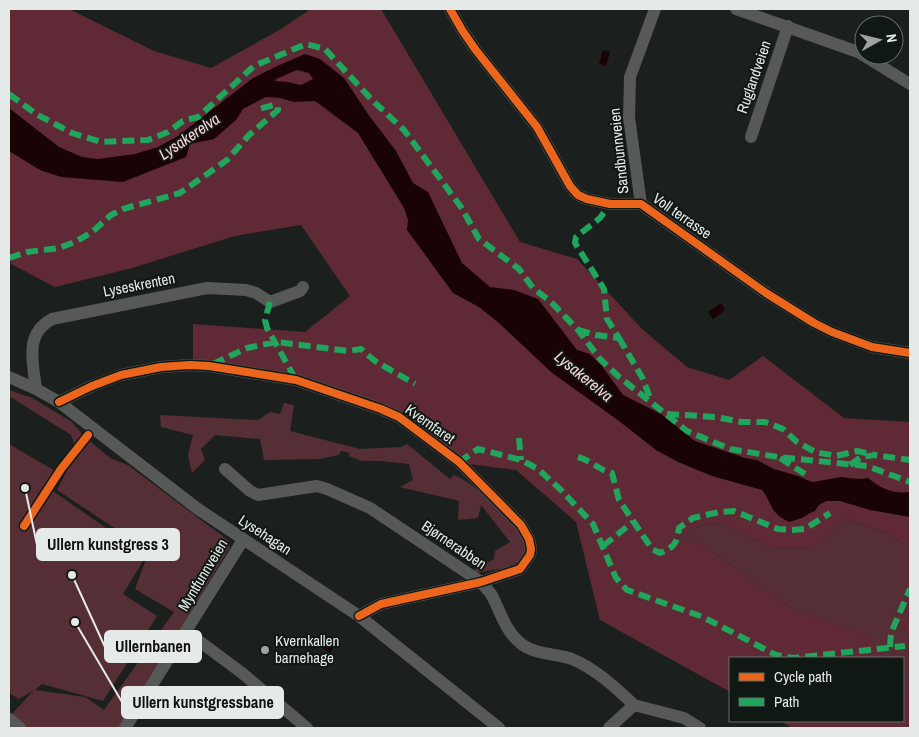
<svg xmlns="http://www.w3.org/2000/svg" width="919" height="737" viewBox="0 0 919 737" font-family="'Archivo Narrow',sans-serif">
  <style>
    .green { fill: #562f36 }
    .forest { fill: #5f2a36 }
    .water { fill: #1a0305; fill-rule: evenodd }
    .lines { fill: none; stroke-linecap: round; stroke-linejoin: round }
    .minor { stroke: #575958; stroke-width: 12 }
    .quiet { stroke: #20a55d; stroke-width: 6; stroke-dasharray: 12 6; stroke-linecap: butt }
    .cycleway-casing { stroke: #101814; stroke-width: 11 }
    .cycleway { stroke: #eb651d; stroke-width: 8 }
    .poi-dot { fill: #9ea3a1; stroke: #101814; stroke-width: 2 }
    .labels { text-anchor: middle; stroke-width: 4; stroke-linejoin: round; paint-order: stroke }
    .street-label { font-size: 15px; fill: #e5eae8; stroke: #101814 }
    .poi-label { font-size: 15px; fill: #e5eae8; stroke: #101814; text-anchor: start }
    .water-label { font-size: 16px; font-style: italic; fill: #fed4da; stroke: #101814 }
    .leader { fill: none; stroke: #e5eae8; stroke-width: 2 }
    .callout-dot { fill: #e5eae8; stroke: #101814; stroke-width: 2 }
    .callout { fill: #e5eae8; stroke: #e5eae8; stroke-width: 2 }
    .callout-label { font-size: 16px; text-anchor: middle; font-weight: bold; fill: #111 }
  </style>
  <rect width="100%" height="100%" fill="#1b1f1d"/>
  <path class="green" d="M9 390 32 398 72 422 82 434 110 458 128 465 229 541 230 547 120 728H26L10 716 34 690 19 699 9 693V444L55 471 53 491 146 556 123 594 157 616 103 701 42 684 35 690 85 697 104 710 174 612 135 589 149 551 57 490 77 451 71 435 9 396Z
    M284 403 294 405 290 431 360 449 401 447 407 444 450 479 454 475C475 483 520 524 526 546 527 549 527 554 527 558L505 568 476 573 475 569 494 559 495 551 510 542 481 505 478 518 458 520 459 501 400 487 413 480 409 464 381 461H362L349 456 350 453 341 451 339 455 319 459 264 460 260 439 215 435 201 449 205 460 192 473 188 455 193 435 161 427 160 415 258 420 270 412 280 414Z
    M847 519 889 534 903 544 910 546V588L893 620 910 634V686L903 679V658H883L874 639 793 609 700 543 670 539 707 523 722 524 773 548 810 549Z"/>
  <path class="forest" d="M9 9H69L154 51 211 68 281 29 311 9H381L520 242 577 259 642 329 687 367 729 380 763 356 844 418 910 422V546L903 544 889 534 847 519 810 549 773 548 722 524 707 523 671 539 700 543 793 609 875 639 883 658H730V692L600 620 576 522 516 470 461 463 428 438 324 385 267 369 228 368 193 360V324L305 332 350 296 301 225 235 236 132 268 55 287 11 264 9 231Z
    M910 588V634L893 620Z
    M903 679 910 686V728H793L780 721H903Z"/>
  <path class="water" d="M603 50 610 52 606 66 599 64Z
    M305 54 320 59 344 78 368 114 396 151 413 183 428 192 462 263 490 287 514 290 538 299 577 350 590 354 602 366 623 395 661 414 695 441 745 458 757 460 774 469 798 476 807 480 813 482 841 477 859 479 868 478C882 489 892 494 910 492V517L870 510 840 501H826L819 505 815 511 810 513 802 518 789 522C768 511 774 506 762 490L712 476 678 462 656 450 619 421 551 372 500 324 479 307 453 293 407 230 408 220 404 208 358 133 315 101 294 102 280 98 266 97 243 109 236 120 214 139 190 144 186 157 123 182 61 177 40 170 9 151V108L59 147 82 157 98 159 135 154 158 147 178 136 253 78 275 67ZM297 70 309 73 313 79 301 85 288 82 275 81 276 79Z
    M721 303 725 310 713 319 708 312Z
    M324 639 334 647 330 653 319 645Z"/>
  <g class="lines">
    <path class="minor" d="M450 9 462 30 475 49 537 127 570 186 578 195 587 199 610 204H641L766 293 814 323 832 332 872 347 910 353
      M736 9 858 52 910 84
      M751 137 788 26
      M641 204 629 117 630 77 655 9
      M9 377 36 389 59 402 198 509 359 616 499 728
      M36 389C33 362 24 334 52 319L207 288 246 290 256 293 270 302 300 291 303 287
      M59 402 92 386 121 375 161 367 190 365 209 366 296 380 381 409 399 417 459 462 521 525 529 539 531 549 530 555 520 569 481 582 381 604 359 616
      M225 469 250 491 258 495 317 486 327 489 370 508 481 582C484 586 488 590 491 594 500 610 504 628 518 641 532 655 555 653 572 659 596 669 616 688 634 705
      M187 632 242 673 307 728
      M9 719 20 728
      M125 728 243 540
      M609 728 634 705 684 718 700 728"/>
    <path class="quiet" d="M9 94 36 114 72 133 101 142 148 140 168 132 183 121 198 117 254 66 306 44 325 49 372 100 404 130 461 207 479 239 519 269 533 288 551 302 578 330 600 359 618 376 687 431 730 449 778 457 867 466 910 482
      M9 258 27 252 59 248 75 242 92 232 111 215 123 209 180 193 227 160 249 135 278 110V107L274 105 259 109
      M270 302 265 320 267 328 296 380
      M578 330 596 335 619 338 607 319 604 289 575 243 576 237 600 218 610 204
      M619 338 643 379 651 401
      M213 364 247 348 276 342 348 351 361 349 375 361 415 384
      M667 414 716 417 741 422H765L783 429 797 442 815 452 836 456 857 451 875 455
      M519 438 521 460
      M578 457C590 460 599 470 612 473L619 500 652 549 660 553C675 547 677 543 679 528L693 518 719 512 734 511 778 529 792 530 805 529 830 513
      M780 458 805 474
      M459 462 478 449 521 460 538 469 561 490 593 524 616 578 627 590 703 617 776 655 793 658 905 646
      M850 465 861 457 875 455 910 460
      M603 546 633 522
      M890 647 891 633 910 589"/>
    <g class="cycleway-casing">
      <path id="cycleway" d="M450 9 462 30 475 49 537 127 570 186 578 195 587 199 610 204H641L766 293 814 323 832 332 872 347 910 353
        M59 402 92 386 121 375 161 367 190 365 209 366 296 380 381 409 399 417 459 462 521 525 529 539 531 549 530 555 520 569 481 582 381 604 359 616
        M24 526 61 469 88 435"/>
    </g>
    <use href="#cycleway" class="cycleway"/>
  </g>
  <circle class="poi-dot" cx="265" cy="650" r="5"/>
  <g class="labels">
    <g class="street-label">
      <text transform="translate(754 77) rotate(-71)" y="5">Ruglandveien</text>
      <text transform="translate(619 151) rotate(-96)" y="5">Sandbunnveien</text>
      <text transform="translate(682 216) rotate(35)" y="5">Voll terrasse</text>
      <text transform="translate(139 285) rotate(-11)" y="5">Lyseskrenten</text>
      <text transform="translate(430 424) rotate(35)" y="5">Kvernfaret</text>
      <text transform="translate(265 535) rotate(33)" y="5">Lysehagan</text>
      <text transform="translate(454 545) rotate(34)" y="5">Bjørnerabben</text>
      <text transform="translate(203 575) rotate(-59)" y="5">Myntfunnveien</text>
    </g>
    <g class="poi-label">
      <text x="275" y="646">Kvernkallen<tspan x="275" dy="17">barnehage</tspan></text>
    </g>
    <g class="water-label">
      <text transform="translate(189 136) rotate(-34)" y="6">Lysakerelva</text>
      <text transform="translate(584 376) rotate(39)" y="6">Lysakerelva</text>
    </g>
  </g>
  <path class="leader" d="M25 488L37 545M72 575L105 647M75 622L122 702"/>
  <g class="callout-dot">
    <circle cx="25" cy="488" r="5"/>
    <circle cx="72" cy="575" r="5"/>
    <circle cx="75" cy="622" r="5"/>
  </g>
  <g class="callout">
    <rect x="37" y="529" width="142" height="31" rx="5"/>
    <rect x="105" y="631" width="96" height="31" rx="5"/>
    <rect x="122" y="687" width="161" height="31" rx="5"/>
  </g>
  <g class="callout-label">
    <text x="108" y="550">Ullern kunstgress 3</text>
    <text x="153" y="652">Ullernbanen</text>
    <text x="203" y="708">Ullern kunstgressbane</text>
  </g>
  <rect width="919" height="737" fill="none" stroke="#e5eae8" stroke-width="20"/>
  <rect x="729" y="657" width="175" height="65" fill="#101814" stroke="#656c69"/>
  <rect x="739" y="673" width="25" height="8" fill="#eb651d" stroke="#656c69"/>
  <text x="774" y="682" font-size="15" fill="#e5eae8">Cycle path</text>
  <rect x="739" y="698" width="25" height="8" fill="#20a55d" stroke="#656c69"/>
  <text x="774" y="707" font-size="15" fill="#e5eae8">Path</text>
  <g transform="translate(879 40) rotate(82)"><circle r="24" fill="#101814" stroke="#656c69"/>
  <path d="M0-4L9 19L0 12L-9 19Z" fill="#9ea3a1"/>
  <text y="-8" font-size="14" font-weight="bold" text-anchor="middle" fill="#e5eae8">N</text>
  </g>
</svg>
